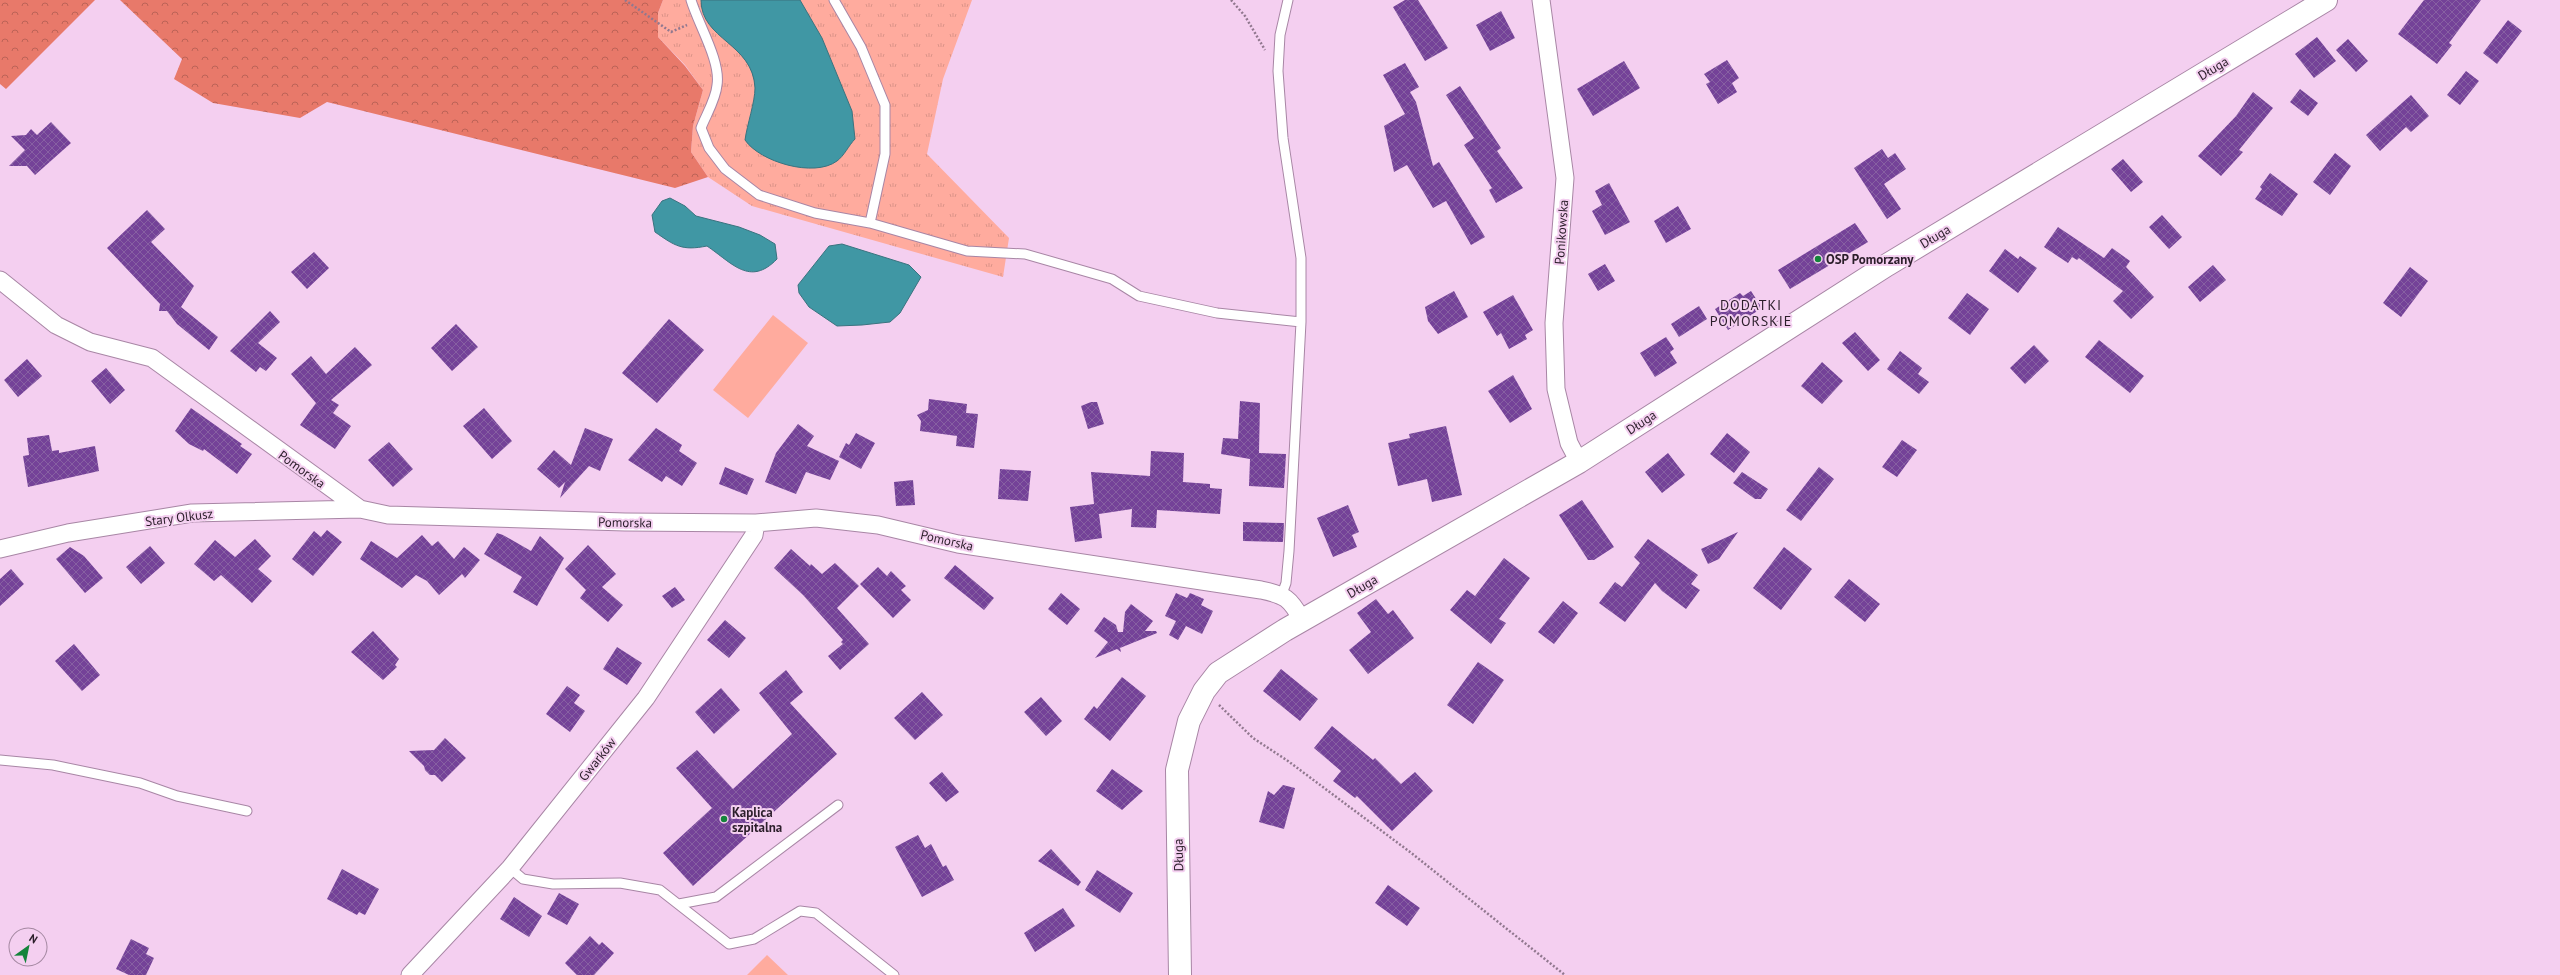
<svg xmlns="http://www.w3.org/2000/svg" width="2560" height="975" viewBox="0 0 2560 975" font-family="'PT Sans',sans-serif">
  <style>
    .grass { fill: url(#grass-tufts) }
    .forest { fill: url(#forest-crowns) }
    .garden { fill: #ffab9e }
    .water { fill: #4097a4; stroke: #3a737f }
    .building { fill: url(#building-cross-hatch) }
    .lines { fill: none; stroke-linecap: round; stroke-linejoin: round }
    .service-casing { stroke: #a886a5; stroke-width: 11 }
    .minor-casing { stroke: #a886a5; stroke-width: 19 }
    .tertiary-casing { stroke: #a886a5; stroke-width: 24 }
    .path { stroke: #91788f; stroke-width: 2.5; stroke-dasharray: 2 2; stroke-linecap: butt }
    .service { stroke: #fff; stroke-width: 9 }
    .minor { stroke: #fff; stroke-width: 17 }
    .tertiary { stroke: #fff; stroke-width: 22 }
    .poi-dot { fill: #14843b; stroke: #f4cff0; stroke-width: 1.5 }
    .labels { text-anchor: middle; stroke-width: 4; stroke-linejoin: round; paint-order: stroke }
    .street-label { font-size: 13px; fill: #2b1e2a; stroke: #f4cff0 }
    .poi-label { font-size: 13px; font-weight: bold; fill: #2b1e2a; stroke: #f4cff0; text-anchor: start }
    .neighbourhood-label { font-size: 14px; letter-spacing: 1px; fill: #2b1e2a; stroke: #f4cff0 }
  </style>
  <defs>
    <pattern id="grass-tufts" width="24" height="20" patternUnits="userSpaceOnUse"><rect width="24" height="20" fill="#ffab9e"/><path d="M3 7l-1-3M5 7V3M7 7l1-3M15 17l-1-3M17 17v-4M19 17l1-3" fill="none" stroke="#db9388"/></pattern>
    <pattern id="forest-crowns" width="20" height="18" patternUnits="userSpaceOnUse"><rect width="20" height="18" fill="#e8796a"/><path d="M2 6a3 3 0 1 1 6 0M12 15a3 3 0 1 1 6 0" fill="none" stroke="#bc6357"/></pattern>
    <pattern id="building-cross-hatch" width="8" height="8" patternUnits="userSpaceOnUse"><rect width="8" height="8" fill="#744298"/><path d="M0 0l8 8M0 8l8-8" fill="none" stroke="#8760a2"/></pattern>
  </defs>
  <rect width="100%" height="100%" fill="#f4cff0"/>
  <path class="grass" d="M663 0H972L943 79 927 154 1009 238 1003 277 752 206 708 177 691 152 693 126 703 90 685 65 658 37V13Z"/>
  <path class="forest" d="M0 0H95L6 89 0 84Z
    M120 0H663L658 13V37L685 66 703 90 693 126 691 152 708 177 675 188 327 102 300 118 213 103 174 79 182 59Z"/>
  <path class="garden" d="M773 315 808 343 748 418 713 390Z
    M767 955 788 975H747Z"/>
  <path class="water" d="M701 0H800L822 38 852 111 855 139C849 145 844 156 837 161 814 178 760 162 745 140 747 125 755 102 755 88 753 43 701 40 701 0Z
    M670 198 685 206 696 216 739 227 760 235 775 244 777 259C750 287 732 263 707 246 682 251 675 246 655 232L652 215 662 201Z
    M842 244 909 265 921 277 900 313 890 322 862 325 837 326 809 307 799 293 798 285 829 246Z"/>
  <path class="building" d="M1405 0H1418L1448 48 1425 61 1393 7Z
    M2424 0H2481L2449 43 2452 45 2437 64 2398 34Z
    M1501 11 1515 38 1490 51 1476 25Z
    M2508 20 2522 31 2497 64 2483 53Z
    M2317 37 2336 61 2314 78 2295 54Z
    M2348 39 2368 61 2356 72 2336 50Z
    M1727 60 1739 78 1732 83 1737 92 1718 104 1706 84 1710 82 1704 74Z
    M1624 61 1640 88 1593 116 1577 89Z
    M1405 63 1419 87 1410 92 1416 102 1433 166 1439 162 1485 237 1471 245 1446 201 1433 208 1407 165 1394 172 1384 126 1405 114 1383 75Z
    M2466 71 2479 81 2460 105 2447 95Z
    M1460 86 1501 148 1497 151 1523 188 1496 203 1489 190 1492 188 1464 145 1474 138 1446 95Z
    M2300 89 2318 103 2308 116 2290 102Z
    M2253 92 2273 108 2239 150 2243 152 2221 176 2198 156 2236 116Z
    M2411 95 2429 116 2411 132 2406 127 2380 151 2366 135Z
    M51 122 71 143 35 175 27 166H9L25 150 11 136 26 135 31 129 37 135Z
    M1882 149 1888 158 1895 153 1906 169 1884 184 1901 209 1887 219 1854 168Z
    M2335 153 2351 166 2330 195 2313 182Z
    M2123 159 2143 182 2131 192 2111 169Z
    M2270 173 2298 194 2282 216 2255 199 2262 189 2260 187Z
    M1609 183 1630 222 1605 235 1592 211 1602 205 1595 191Z
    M1678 206 1691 229 1666 243 1654 221Z
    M147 210 165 229 151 242 194 286 181 307 218 337 209 350 177 324 167 311H159L160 304 107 248Z
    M2162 215 2182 237 2169 249 2149 227Z
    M1855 223 1868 242 1790 289 1778 270Z
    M2058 227 2104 258 2112 248 2130 261 2126 267 2154 297 2131 319 2113 301 2123 291 2079 258 2077 260 2072 257 2068 263 2044 247Z
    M2005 249 2018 259 2020 256 2037 268 2018 293 1989 271Z
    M314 252 329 268 307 289 291 272Z
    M1605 264 1615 281 1598 291 1588 274Z
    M2213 265 2226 280 2200 302 2188 287Z
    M2410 267 2428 281 2401 317 2383 303Z
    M1454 291 1468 317 1438 334 1428 321 1425 307Z
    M1751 291 1762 308 1728 330 1715 309 1740 293 1743 296Z
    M1967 293 1989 309 1970 335 1948 318Z
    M1513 295 1533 330 1525 335 1527 339 1509 349 1501 333 1497 336 1483 312Z
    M1699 306 1707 319 1679 337 1671 324Z
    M270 311 280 322 258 343 277 358 266 371 260 367 256 372 230 351Z
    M669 319 704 350 657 403 622 373Z
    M456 324 478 347 452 371 431 348Z
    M1855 332 1880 360 1868 371 1842 343Z
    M1666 337 1674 349 1670 352 1677 363 1655 377 1640 353Z
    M2099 340 2144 376 2130 393 2085 357Z
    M2034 345 2049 361 2025 384 2010 368Z
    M355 347 372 365 331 400 339 405 333 413 351 426 335 449 300 425 316 403 291 374 311 356 326 374Z
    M1900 351 1922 368 1918 374 1929 382 1919 394 1887 369Z
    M27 359 42 376 18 397 4 380Z
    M1822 362 1843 381 1822 404 1801 386Z
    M106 368 125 390 110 404 91 381Z
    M1513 375 1532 409 1510 423 1488 391Z
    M929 399 967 404 966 413 978 414 974 448 956 446 957 436 920 431 921 421 917 415 928 410Z
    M1240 401 1260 403 1259 453 1286 454 1284 488 1249 486 1250 459 1221 454 1223 438 1238 439Z
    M1091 402H1097L1104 424 1088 429 1081 406Z
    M191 408 242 444 240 446 252 454 237 474 204 449 203 451 189 444 175 431Z
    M484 408 512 441 492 459 463 426Z
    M798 424 814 436 807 446 839 461 830 480 806 472 796 494 765 482 776 453Z
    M1446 426 1462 495 1432 502 1427 479 1398 486 1388 443 1410 438 1409 434Z
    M585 428 613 439 600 471 589 466 560 498 565 482 559 488 537 469 554 450 571 465Z
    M656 428 682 445 679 451 697 463 682 486 666 476 662 482 628 460Z
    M856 433 875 443 861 469 839 457 846 443 849 445Z
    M1727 433 1750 452 1734 473 1710 454Z
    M49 435 52 451 59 450V453L95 446 99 471 28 487 23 456 29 455 27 438Z
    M1902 440 1917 450 1897 477 1882 467Z
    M389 442 413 469 393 487 368 460Z
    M1151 451 1184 453 1183 482 1210 484V488L1222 489 1220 514 1157 510 1156 528 1131 527 1132 509 1099 514 1102 538 1075 542 1070 507 1094 504 1091 472 1150 476Z
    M1668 453 1685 475 1662 493 1645 472Z
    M725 467 754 479 747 495 719 484Z
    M1819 467 1834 479 1801 521 1786 510Z
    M1000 469 1031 471 1028 501 998 499Z
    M1742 472 1768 489 1761 499H1755L1733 483Z
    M913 480 915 505 896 506 894 482Z
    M1582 500 1614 547 1594 560H1588L1559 515Z
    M1348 505 1359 532 1352 535 1357 547 1333 557 1317 518Z
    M1243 522 1284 523 1283 542 1243 541Z
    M327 530 342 542 313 576 292 559 314 531 321 537Z
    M1738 532 1719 559 1708 564 1701 549Z
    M497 533 503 535 531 551 540 536 564 558 537 606 513 592 522 577 484 554Z
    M422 535 432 546 438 541 454 559 464 547 480 560 465 578 462 574 439 595 427 581 416 575 402 588 360 559 371 541 397 558Z
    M255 539 271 556 258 569 272 581 252 603 221 575 214 581 194 564 215 540 235 557Z
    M1648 539 1698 575 1691 584 1700 590 1686 609 1662 591 1655 583 1625 622 1599 603 1615 582 1622 587 1640 563 1634 557Z
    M588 545 616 574 602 587 623 605 608 622 580 598 586 590 565 569Z
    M150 546 165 563 141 584 126 567Z
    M70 547 84 556 103 578 85 593 56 559Z
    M1784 547 1812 569 1781 610 1753 588Z
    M791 549 810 566 811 564 822 574 835 563 859 586 837 608 869 644 840 670 828 656 843 644 841 642 843 640 803 595 774 568Z
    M1504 558 1530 578 1499 619 1506 623 1491 644 1450 610 1467 590 1475 596Z
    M955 565 994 598 984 610 944 578Z
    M878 567 887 576 891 571 906 586 901 590 911 600 893 618 860 584Z
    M11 569 24 584 0 606V579Z
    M1849 579 1880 604 1865 622 1834 597Z
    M675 587 685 600 672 608 662 596Z
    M1061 593 1080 609 1067 625 1048 609Z
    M1176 593 1187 598 1190 593 1204 599 1201 605 1213 611 1202 634 1186 626 1178 640 1169 635 1176 621 1165 616Z
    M1376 599 1388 614 1393 610 1414 638 1368 674 1349 650 1371 632 1357 613Z
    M1563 601 1578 613 1554 644 1538 632Z
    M1131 604 1153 621 1145 631H1156L1157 633 1120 648 1121 652 1117 649 1095 658 1108 642 1094 631 1104 617 1116 625 1118 632H1123L1125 612Z
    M725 620 746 638 729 658 707 640Z
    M373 631 399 659 395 665 397 667 383 680 351 652Z
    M74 644 100 675 82 691 55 661Z
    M617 647 642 663 627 685 603 669Z
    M1478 662 1504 680 1473 724 1447 705Z
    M1281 669 1318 699 1300 721 1263 691Z
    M786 670 803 692 790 703 837 754 693 886 663 853 712 808 676 768 697 750 733 789 792 734 759 693Z
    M1122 677 1146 696 1110 741 1084 719 1094 706 1097 709Z
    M567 686 580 695 574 703 585 711 570 732 546 714Z
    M721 688 740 710 714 734 695 712Z
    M922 692 943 715 915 740 894 718Z
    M1041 697 1062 721 1046 736 1024 712Z
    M1332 726 1373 760 1375 758 1401 784 1415 772 1433 791 1392 831 1357 796 1355 798 1333 781 1341 771 1314 748Z
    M445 738 466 758 442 782 435 775H430L425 770 424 766 409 751 434 750Z
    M1112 769 1143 791 1122 810 1096 791Z
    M942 772 959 792 946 802 929 783Z
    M1283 785 1295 788 1284 829 1259 822 1268 791 1274 795Z
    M918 835 925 848 931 844 943 867 946 865 954 880 922 897 895 847Z
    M1051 849 1081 882 1078 886 1038 861Z
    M342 869 379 889 365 915 359 912 357 915 327 899Z
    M1097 870 1133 893 1120 913 1085 890Z
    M1388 885 1420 908 1407 926 1375 903Z
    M559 893 579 904 567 925 547 914Z
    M514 897 542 916 529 937 500 919Z
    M1063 908 1075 926 1035 952 1024 933Z
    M590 936 599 945 602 942 614 953 594 975H577L565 963Z
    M131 939 149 948 146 954 154 958 146 975H129L116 969Z"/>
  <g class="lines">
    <g class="service-casing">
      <path id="service" d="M691 0C698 24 721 61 717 85 716 99 706 115 701 128L709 148 725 169 759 195 815 213 870 223 967 251 1025 254 1112 279 1139 296 1217 313 1301 322
        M834 0 861 47 885 105V154L870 223
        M1282 594 1286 583 1289 551 1301 322V258L1283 138 1278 71 1280 35 1288 0
        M0 760 53 765 140 783 177 796 247 811
        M510 868 523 879 553 884 620 883 660 890 729 944 754 939 800 911 816 913 894 975
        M679 904 716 897 838 805"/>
    </g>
    <g class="minor-casing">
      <path id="minor" d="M1541 0 1565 178 1554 323 1556 389 1569 443 1579 462
        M0 280 56 325 90 342 152 358 360 509 388 515 625 522 756 523 816 518 878 525 958 544 1261 590C1285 595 1290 598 1302 620
        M0 549 68 533 192 513 360 509
        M410 975 510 868 646 698 754 535 756 523"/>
    </g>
    <g class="tertiary-casing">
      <path id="tertiary" d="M1180 975 1177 770 1189 721 1204 691 1218 673 1285 630 1579 462 1887 265 2326 0"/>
    </g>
    <path class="path" d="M625 0 671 32 687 25
      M1231 0 1245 16 1265 50
      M1219 705 1253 738 1288 761 1410 852 1565 975"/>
    <use href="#service" class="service"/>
    <use href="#minor" class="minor"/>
    <use href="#tertiary" class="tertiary"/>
  </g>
  <g class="poi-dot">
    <circle cx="1818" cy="259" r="4"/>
    <circle cx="724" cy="819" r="4"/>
  </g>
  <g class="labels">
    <g class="street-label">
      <text transform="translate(2213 68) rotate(-31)" y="5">Długa</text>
      <text transform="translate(1561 232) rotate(-86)" y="5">Ponikowska</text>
      <text transform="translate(1935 236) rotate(-31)" y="5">Długa</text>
      <text transform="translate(1641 422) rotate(-33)" y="5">Długa</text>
      <text transform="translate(302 469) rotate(36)" y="5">Pomorska</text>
      <text transform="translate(179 517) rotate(-7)" y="5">Stary Olkusz</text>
      <text transform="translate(625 522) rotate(1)" y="5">Pomorska</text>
      <text transform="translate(947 540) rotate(13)" y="5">Pomorska</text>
      <text transform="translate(1362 586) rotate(-30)" y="5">Długa</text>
      <text transform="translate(597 759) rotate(-51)" y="5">Gwarków</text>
      <text transform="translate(1178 855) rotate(-91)" y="5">Długa</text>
    </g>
    <g class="poi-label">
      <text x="1826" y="264">OSP Pomorzany</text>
      <text x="732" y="817">Kaplica<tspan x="732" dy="15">szpitalna</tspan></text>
    </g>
    <g class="neighbourhood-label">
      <text x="1751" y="310">DODATKI<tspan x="1751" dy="16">POMORSKIE</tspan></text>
    </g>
  </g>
  <g transform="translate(28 947) rotate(33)"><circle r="19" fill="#f4cff0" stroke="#a488a1"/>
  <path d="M0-3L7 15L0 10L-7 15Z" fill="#14843b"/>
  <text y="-6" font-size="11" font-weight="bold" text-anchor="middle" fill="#2b1e2a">N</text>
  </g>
</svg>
